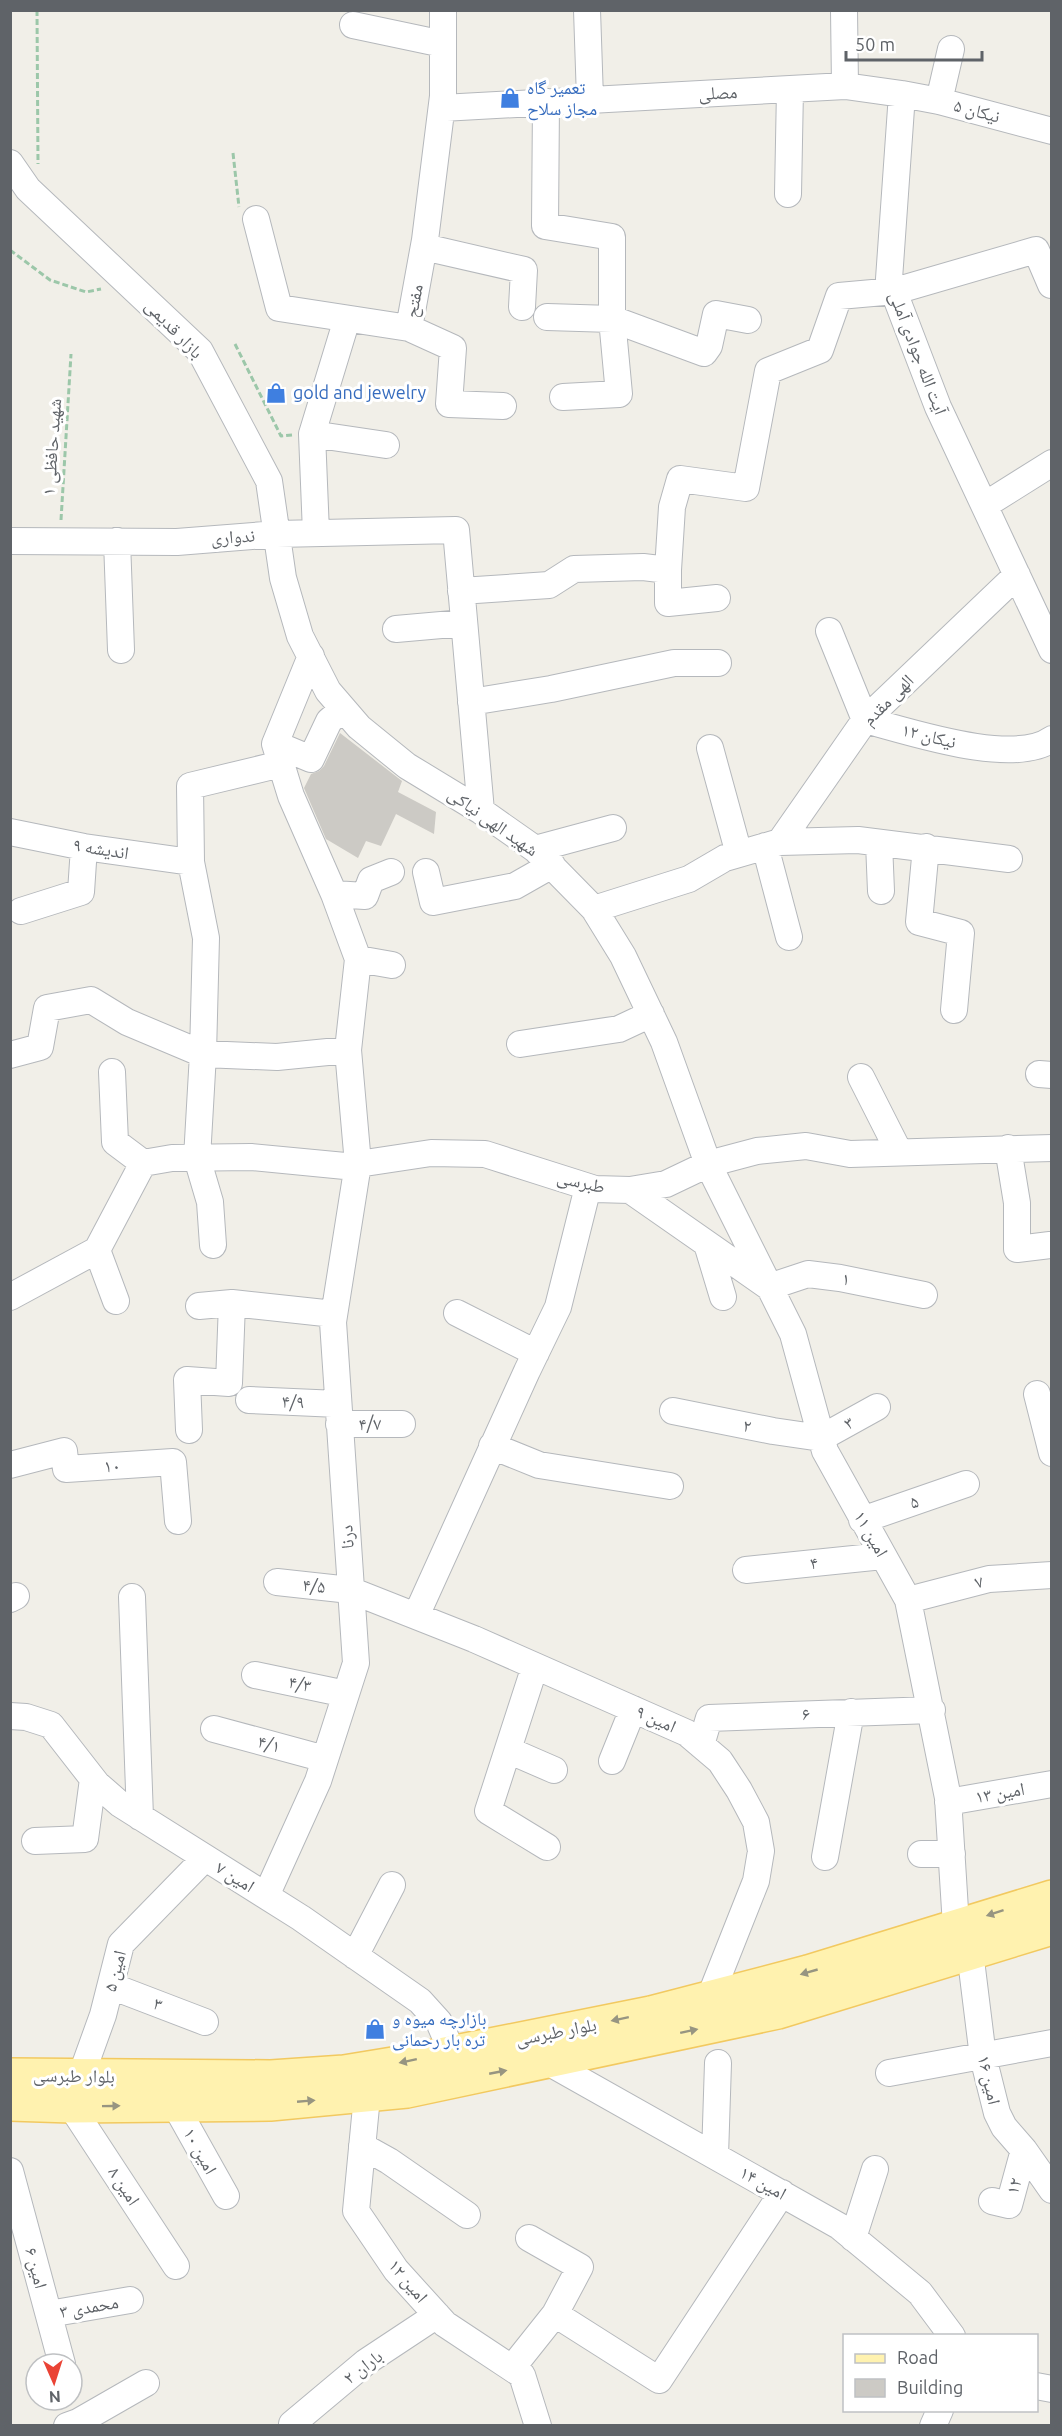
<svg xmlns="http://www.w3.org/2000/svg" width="1062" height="2436" viewBox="0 0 1062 2436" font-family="Ubuntu,'Noto Naskh Arabic',sans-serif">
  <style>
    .building { fill: #cccac5 }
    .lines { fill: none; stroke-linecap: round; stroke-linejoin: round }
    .minor-casing { stroke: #b5b8bc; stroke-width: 28 }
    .major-casing { stroke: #f2c960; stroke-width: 36 }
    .path { stroke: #9cc7a9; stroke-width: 3; stroke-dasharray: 6 3; stroke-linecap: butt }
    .minor { stroke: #fff; stroke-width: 26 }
    .major { stroke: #fff2af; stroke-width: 33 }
    .oneway { fill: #979581 }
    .labels { text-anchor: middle; stroke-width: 6; stroke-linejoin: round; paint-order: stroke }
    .shop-label { font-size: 18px; fill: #366cbe; stroke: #fff; text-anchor: start }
    .street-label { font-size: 18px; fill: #5f6368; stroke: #fff }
  </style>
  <rect width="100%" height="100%" fill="#f1efe8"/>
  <path class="building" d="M340 733 402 781 398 792 436 812 434 834 396 814 381 846 366 841 358 858 326 839 304 788 311 774 319 771 324 766Z"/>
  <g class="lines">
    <g class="minor-casing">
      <path id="minor" d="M587 10 590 99
        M844 10 845 86
        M353 25 443 44
        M902 94 939 101 1052 131
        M939 101 951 49
        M546 102 545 226 612 237V319L619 394 563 397
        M442 108 845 86 902 94 889 279 938 407 1052 650
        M10 163 28 189 200 351 269 481 283 578 300 636 328 691 359 727 407 766 481 811 535 849 594 909 623 956 664 1042 708 1164 793 1334 825 1451 908 1600 948 1798 956 1926
        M788 194 790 89
        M256 219 279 308 409 328 425 240 443 96V10
        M424 247 524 270 522 307
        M547 317 612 319 704 353 709 346 716 314 748 320
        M409 328 453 348 449 404 503 406
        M312 434 386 445
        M985 505 1052 463
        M316 533 312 434 347 319
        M10 541 177 542 277 534 456 530 481 811
        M117 541 121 650
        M668 570V603L717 598
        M461 591 549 585 574 569 643 567 668 570 672 507 680 479 746 488 768 371 820 350 839 296 895 291 1036 250 1051 285
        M396 629 464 623
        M829 631 865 720C908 731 1013 767 1052 739
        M471 702 551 689 674 663H718
        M275 744 311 759 329 721 343 709
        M710 748 739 854
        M10 832 84 847 191 862
        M780 842 865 720 1017 575
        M879 843 881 891
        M765 846 789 937
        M926 847 919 922 961 933 954 1010
        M535 849 613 828
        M426 872 433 902 515 886 552 865
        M334 894 365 896 371 880 391 872
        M594 909 689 879 725 858 780 842 858 840 1009 859
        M21 911 81 892 84 847
        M358 959 392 965
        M520 1044 619 1029 651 1014
        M10 1055 40 1047 47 1008 91 1000 127 1022 203 1054 277 1057 348 1050
        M112 1072 115 1142 143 1163
        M1039 1074 1052 1075
        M861 1077 899 1152
        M1008 1148 1017 1203V1249L1050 1245
        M143 1163 172 1158 251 1157 345 1166 431 1153 485 1154 595 1189 630 1190 666 1184 708 1164 757 1151 806 1146 850 1154 1052 1148
        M630 1190 769 1287 808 1274 840 1278 924 1295
        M707 1244 723 1297
        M213 1245 210 1202 197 1158 203 1054 206 938 191 862 190 786 281 764
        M97 1250 116 1301
        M10 1297 97 1250 143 1163
        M199 1306 232 1303
        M457 1313 536 1353
        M1037 1394 1052 1453
        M249 1400 338 1404
        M673 1411 773 1431 821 1438 877 1407
        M339 1424H402
        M189 1430 187 1380 229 1383 232 1303 334 1314
        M492 1446 539 1465 670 1486
        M10 1465 64 1451 66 1469 173 1462 178 1521
        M862 1520 966 1484
        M746 1570 883 1556
        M277 1582 350 1590 474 1639 687 1733 720 1761 739 1790 756 1822 761 1851 756 1881 710 1997
        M132 1597 140 1817
        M10 1599 16 1596
        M908 1600 989 1579 1052 1575
        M416 1616 527 1371 558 1307 588 1187
        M535 1666 488 1811 547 1847
        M255 1675 346 1694
        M10 1716 26 1717 51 1725 97 1784 120 1804 301 1918 420 2001 439 2022 452 2052
        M214 1729 325 1759
        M701 1745 709 1718 932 1710
        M508 1750 554 1770
        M612 1761 633 1709
        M948 1802 1052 1784
        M35 1841 85 1839 93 1779
        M921 1854H952
        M825 1857 851 1712
        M266 1896 318 1781 356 1663 333 1322 358 1164 348 1050 358 959 334 894 291 796 275 744 311 656
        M970 1952 983 2057 997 2113 1004 2127 1024 2150 1052 2190
        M355 1956 392 1885
        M111 1986 205 2022
        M548 2062 839 2226 920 2293 952 2336
        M889 2073 1052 2043
        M81 2076 103 2015 121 1944 205 1858
        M367 2096 356 2211 396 2270 445 2324 522 2375 538 2426
        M175 2105 226 2196
        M71 2106 176 2266
        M362 2146 389 2161 467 2215
        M715 2156 718 2063
        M10 2171 62 2364
        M992 2201 1009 2205 1024 2150
        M529 2238 580 2267 555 2314 659 2380 782 2193
        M853 2238 875 2169
        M49 2314 130 2300
        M512 2368 555 2314
        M1036 2386 1052 2389
        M292 2424 366 2362 437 2315
        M67 2426 78 2422 146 2383
        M933 2426 940 2410"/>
    </g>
    <g class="major-casing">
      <path id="major" d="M10 2075 271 2077 344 2072 405 2062 651 2013 808 1972 1052 1897
        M10 2104 71 2106 270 2104 407 2091 778 2012 1052 1928"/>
    </g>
    <path class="path" d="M37 10 38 164
      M233 153 239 207
      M10 250 50 280 86 292 101 289
      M235 344 281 436 292 435
      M61 520 71 354"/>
    <use href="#minor" class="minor"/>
    <use href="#major" class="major"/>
  </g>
  <defs><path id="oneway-solid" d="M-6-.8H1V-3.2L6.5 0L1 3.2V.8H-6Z" transform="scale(1.5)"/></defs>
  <g class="oneway">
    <use href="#oneway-solid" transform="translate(995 1913) rotate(162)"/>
    <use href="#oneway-solid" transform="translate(809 1972) rotate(164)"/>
    <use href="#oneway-solid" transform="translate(620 2019) rotate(168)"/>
    <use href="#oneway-solid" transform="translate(689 2031) rotate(-12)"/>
    <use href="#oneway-solid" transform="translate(408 2061) rotate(168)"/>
    <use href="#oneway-solid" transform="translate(498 2072) rotate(-11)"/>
    <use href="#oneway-solid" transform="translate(306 2101) rotate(-5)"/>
    <use href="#oneway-solid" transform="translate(111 2106) rotate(-1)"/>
  </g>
  <defs>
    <g id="shop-bare" transform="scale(1.62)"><path d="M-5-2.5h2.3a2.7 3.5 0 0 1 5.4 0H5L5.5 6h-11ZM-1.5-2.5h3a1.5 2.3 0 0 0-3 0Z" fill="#3f7fe0" stroke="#fff" stroke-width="2.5" paint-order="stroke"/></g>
  </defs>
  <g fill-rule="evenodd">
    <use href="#shop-bare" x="510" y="98"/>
    <use href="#shop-bare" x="276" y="393"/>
    <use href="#shop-bare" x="375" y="2029"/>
  </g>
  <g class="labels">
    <g class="shop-label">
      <text x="527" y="94">تعمیر گاه<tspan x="527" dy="21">مجاز سلاح</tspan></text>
      <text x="293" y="399">gold and jewelry</text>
      <text x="392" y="2025">بازارچه میوه و<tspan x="392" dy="21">تره بار رحمانی</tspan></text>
    </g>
    <g class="street-label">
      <text transform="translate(718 93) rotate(-3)" y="6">مصلی</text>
      <text transform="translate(977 111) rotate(15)" y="6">نیکان ۵</text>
      <text transform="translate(414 301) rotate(-80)" y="6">مفتح</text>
      <text transform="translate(174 329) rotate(46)" y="6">بازار قدیمی</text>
      <text transform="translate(918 353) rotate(69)" y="6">آیت الله جوادی آملی</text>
      <text transform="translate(52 447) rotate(-86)" y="6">شهید حافظی ۱</text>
      <text transform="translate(233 537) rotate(-4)" y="6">ندواری</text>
      <text transform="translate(888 700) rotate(-45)" y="6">الهی مقدم</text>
      <text transform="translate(929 736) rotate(14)" y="6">نیکان ۱۲</text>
      <text transform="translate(493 822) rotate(35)" y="6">شهید الهی نیاکی</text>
      <text transform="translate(101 849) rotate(9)" y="6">اندیشه ۹</text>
      <text transform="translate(581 1182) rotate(13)" y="6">طبرسی</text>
      <text transform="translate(846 1279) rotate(10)" y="6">۱</text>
      <text transform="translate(293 1402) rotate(2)" y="6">۴/۹</text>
      <text transform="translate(849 1423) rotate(-29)" y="6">۳</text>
      <text x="370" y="1430">۴/۷</text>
      <text transform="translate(747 1426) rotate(11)" y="6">۲</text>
      <text transform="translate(112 1466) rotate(-4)" y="6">۱۰</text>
      <text transform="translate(914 1502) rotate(-19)" y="6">۵</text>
      <text transform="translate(871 1534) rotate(60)" y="6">امین ۱۱</text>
      <text transform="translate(347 1537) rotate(-94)" y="6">درنا</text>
      <text transform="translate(814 1563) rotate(-6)" y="6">۴</text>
      <text transform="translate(979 1582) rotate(-14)" y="6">۷</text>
      <text transform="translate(314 1586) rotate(6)" y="6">۴/۵</text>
      <text transform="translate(300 1684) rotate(12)" y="6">۴/۳</text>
      <text transform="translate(806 1714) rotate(-3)" y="6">۶</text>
      <text transform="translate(656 1719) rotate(24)" y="6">امین ۹</text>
      <text transform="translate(269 1744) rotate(15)" y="6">۴/۱</text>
      <text transform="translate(1000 1793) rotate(-10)" y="6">امین ۱۳</text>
      <text transform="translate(235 1877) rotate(32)" y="6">امین ۷</text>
      <text transform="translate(115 1971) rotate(-75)" y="6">امین ۵</text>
      <text transform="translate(158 2004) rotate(21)" y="6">۳</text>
      <text transform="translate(556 2032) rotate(-11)" y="6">بلوار طبرسی</text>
      <text transform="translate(74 2076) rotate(1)" y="6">بلوار طبرسی</text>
      <text transform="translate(989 2080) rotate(77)" y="6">امین ۱۶</text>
      <text transform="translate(200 2151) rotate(61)" y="6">امین ۱۰</text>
      <text transform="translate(763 2183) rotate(29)" y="6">امین ۱۴</text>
      <text transform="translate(124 2186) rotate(57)" y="6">امین ۸</text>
      <text transform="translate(1014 2186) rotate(-74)" y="6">۱۲</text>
      <text transform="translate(36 2268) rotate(75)" y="6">امین ۶</text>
      <text transform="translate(408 2281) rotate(50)" y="6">امین ۱۲</text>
      <text transform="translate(89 2307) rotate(-10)" y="6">محمدی ۳</text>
      <text transform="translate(363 2367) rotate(-37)" y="6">باران ۲</text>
    </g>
  </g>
  <rect width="1062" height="2436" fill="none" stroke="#5f6368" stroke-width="24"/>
  <rect x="843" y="2334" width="195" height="78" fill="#ffffff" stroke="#bfc1c3" stroke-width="1.5"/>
  <rect x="855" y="2354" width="30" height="9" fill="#fff2af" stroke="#bfc1c3" stroke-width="1.5"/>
  <text x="897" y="2364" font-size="18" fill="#5f6368">Road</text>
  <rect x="855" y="2379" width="30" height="18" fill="#cccac5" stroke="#bfc1c3" stroke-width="1.5"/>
  <text x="897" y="2394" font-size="18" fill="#5f6368">Building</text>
  <g transform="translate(54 2382) rotate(177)"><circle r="28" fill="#ffffff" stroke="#bfc1c3" stroke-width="1.5"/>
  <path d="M0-4.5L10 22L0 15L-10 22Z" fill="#ea4335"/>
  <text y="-9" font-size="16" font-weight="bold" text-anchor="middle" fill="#5f6368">N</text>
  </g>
  <path d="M846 51v9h136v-9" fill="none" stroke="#5f6368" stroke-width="3"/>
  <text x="855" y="51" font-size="18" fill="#5f6368" stroke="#ffffff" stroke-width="4.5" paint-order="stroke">50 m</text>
</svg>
